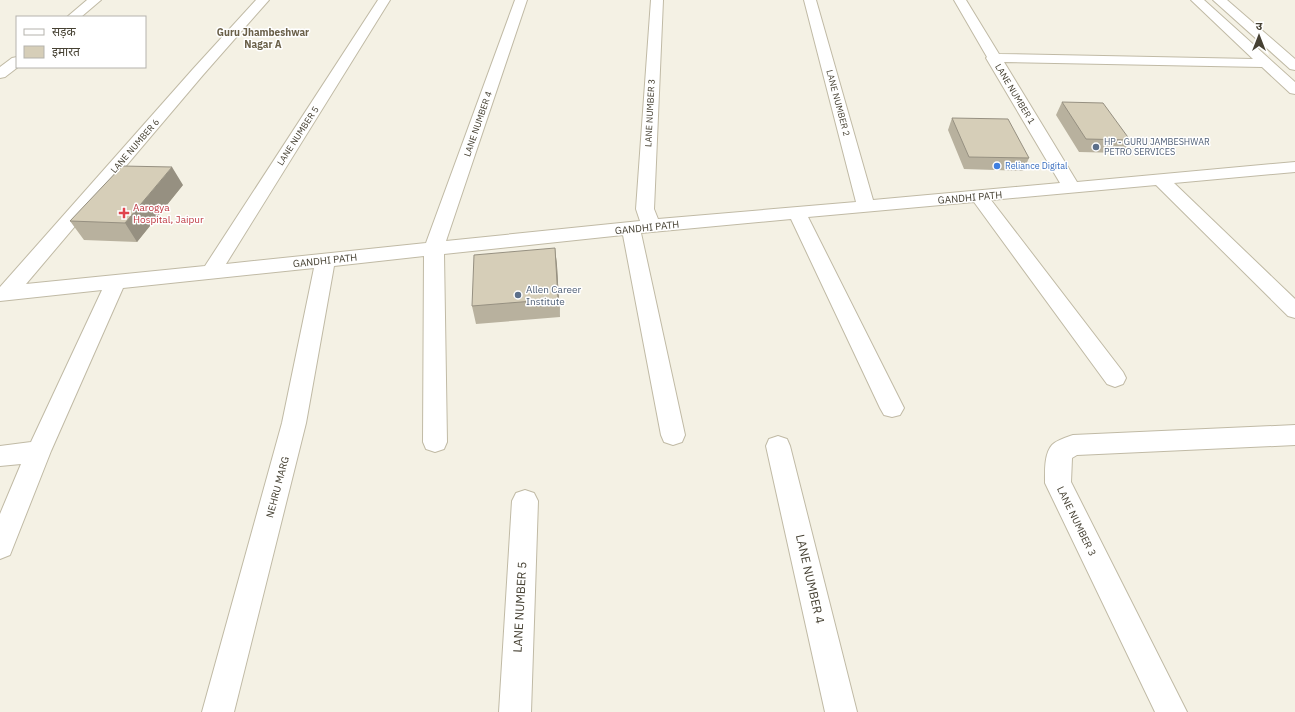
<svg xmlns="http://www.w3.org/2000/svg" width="1295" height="712" viewBox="0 0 1295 712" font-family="'IBM Plex Sans','Noto Sans Devanagari',sans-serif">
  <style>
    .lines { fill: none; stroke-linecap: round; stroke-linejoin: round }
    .minor-casing { stroke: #c0baa5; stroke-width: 2 }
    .minor { fill: #fff; fill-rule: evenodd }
    .wall { fill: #b8b19e }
    .shaded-wall { fill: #969081 }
    .building { fill: #d6ceb8; stroke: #969081 }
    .service-dot { fill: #5c6f8a; stroke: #fff; stroke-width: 1.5 }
    .shop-dot { fill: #3f7fe0; stroke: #fff; stroke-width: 1.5 }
    .health-dot { fill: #e0444e; stroke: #fff; stroke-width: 1.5 }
    .labels { text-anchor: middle; stroke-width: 3; stroke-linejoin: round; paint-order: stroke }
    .far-street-label { font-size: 9px; fill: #464133; stroke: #fff }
    .far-service-label { font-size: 9px; fill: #4e5e75; stroke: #fff; text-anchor: start }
    .far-shop-label { font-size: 9px; fill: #366cbe; stroke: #fff; text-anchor: start }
    .far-quarter-label { font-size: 10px; font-weight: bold; fill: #6a6049; stroke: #fff }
    .street-label { font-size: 10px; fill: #464133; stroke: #fff }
    .health-label { font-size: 10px; fill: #be3a42; stroke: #fff; text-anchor: start }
    .service-label { font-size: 10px; fill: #4e5e75; stroke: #fff; text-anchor: start }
    .near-street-label { font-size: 12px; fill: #464133; stroke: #fff }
  </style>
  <rect width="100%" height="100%" fill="#f4f1e4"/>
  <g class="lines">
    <g class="minor-casing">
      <path id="minor" d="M87 0H101L81 17H67Z
        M256 0H269L203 75 26 284 205 266 378 0H390L226 264 426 243 515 0H527L446 241 640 221 636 209 651 0H663L654 209 658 219 856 202 804 0H816L873 200 1060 183 986 58 987 57 954 0H966L999 54 1253 59 1191 0H1204L1295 82V94L1290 93 1262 67 1004 62 1077 182 1295 162V172L1174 183 1295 299V318L1288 316 1156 185 991 200 1123 372 1126 378 1123 384 1115 387 1107 384 974 202 808 217 904 408 900 415 892 417 884 415 880 408 791 219 641 233 685 435 682 442 673 445 664 442 661 435 623 235 444 254 447 442 444 449 435 452 426 449 423 442 424 256 334 266 306 423 234 712H202L282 423 314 268 123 288 51 451 10 555 0 559V514L21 464 0 466V446L31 442 102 290 0 301V287L193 69Z
        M1213 0H1227L1295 59V70L1290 69Z
        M17 57 18 67 5 77 0 78V67L12 58Z
        M1295 425V445L1077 455 1072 458 1071 482 1187 712H1155L1045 483C1045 472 1044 454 1052 445 1057 440 1067 437 1073 435Z
        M778 436 787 439 790 446 857 712H825L766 446 769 439Z
        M525 490 534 493 538 501 531 712H499L512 501 516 493Z"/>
    </g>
    <use href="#minor" class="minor"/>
  </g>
  <path class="wall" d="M1062 102 1130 140 1123 153 1079 152 1056 115Z
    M952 118 1029 158 1023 171 964 169 948 130Z
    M183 185 137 242 84 240 70 221Z
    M555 248 557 266 560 317 476 324 472 306Z"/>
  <path class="shaded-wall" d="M172 167 183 185 137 242 125 223Z
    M555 248 557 266 560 317 558 299Z"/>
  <path class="building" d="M1062 102 1103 103 1130 140 1086 139Z
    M952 118 1008 119 1029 158 969 157Z
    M122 166 172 167 125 223 70 221Z
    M555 248 558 299 472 306 474 255Z"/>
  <g class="service-dot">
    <circle cx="1096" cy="147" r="4"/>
    <circle cx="518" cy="295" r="4"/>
  </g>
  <circle class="shop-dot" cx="997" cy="166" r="4"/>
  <path class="health-dot" d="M122 207h4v4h4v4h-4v4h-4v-4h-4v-4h4z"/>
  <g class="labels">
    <g class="far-street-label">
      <text transform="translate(1015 94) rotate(59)" y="3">LANE NUMBER 1</text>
      <text transform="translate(838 103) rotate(75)" y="3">LANE NUMBER 2</text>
      <text transform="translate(650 113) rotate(-87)" y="3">LANE NUMBER 3</text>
      <text transform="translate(478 124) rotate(-71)" y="3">LANE NUMBER 4</text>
      <text transform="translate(298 136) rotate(-57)" y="3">LANE NUMBER 5</text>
      <text transform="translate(135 146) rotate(-49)" y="3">LANE NUMBER 6</text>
    </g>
    <g class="far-service-label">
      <text x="1104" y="145">HP - GURU JAMBESHWAR<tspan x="1104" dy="10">PETRO SERVICES</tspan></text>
    </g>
    <g class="far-shop-label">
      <text x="1005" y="169">Reliance Digital</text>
    </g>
    <g class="far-quarter-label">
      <text x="263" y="36">Guru Jhambeshwar<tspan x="263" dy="12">Nagar A</tspan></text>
    </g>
    <g class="street-label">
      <text transform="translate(970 197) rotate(-5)" y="4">GANDHI PATH</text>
      <text transform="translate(647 227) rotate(-6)" y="4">GANDHI PATH</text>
      <text transform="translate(325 260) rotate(-6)" y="4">GANDHI PATH</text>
      <text transform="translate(277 487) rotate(-75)" y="4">NEHRU MARG</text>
      <text transform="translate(1077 521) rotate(64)" y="4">LANE NUMBER 3</text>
    </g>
    <g class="health-label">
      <text x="133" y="211">Aarogya<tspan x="133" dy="12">Hospital, Jaipur</tspan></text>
    </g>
    <g class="service-label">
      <text x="526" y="293">Allen Career<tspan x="526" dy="12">Institute</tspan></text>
    </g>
    <g class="near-street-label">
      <text transform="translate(810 579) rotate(77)" y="4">LANE NUMBER 4</text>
      <text transform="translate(520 607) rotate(-87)" y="4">LANE NUMBER 5</text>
    </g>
  </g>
  <rect x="16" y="16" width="130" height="52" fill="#ffffff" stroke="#b5b3ad"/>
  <rect x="24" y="29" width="20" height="6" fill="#ffffff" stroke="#b5b3ad"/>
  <text x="52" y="36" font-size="12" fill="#464133">सड़क</text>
  <rect x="24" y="46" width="20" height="12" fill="#d6ceb8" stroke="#b5b3ad"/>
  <text x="52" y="56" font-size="12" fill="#464133">इमारत</text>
  <g transform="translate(1259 36)" stroke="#ffffff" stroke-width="3" paint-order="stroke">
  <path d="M0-3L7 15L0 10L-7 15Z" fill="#464133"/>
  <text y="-6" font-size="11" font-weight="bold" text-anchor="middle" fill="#464133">उ</text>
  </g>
</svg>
